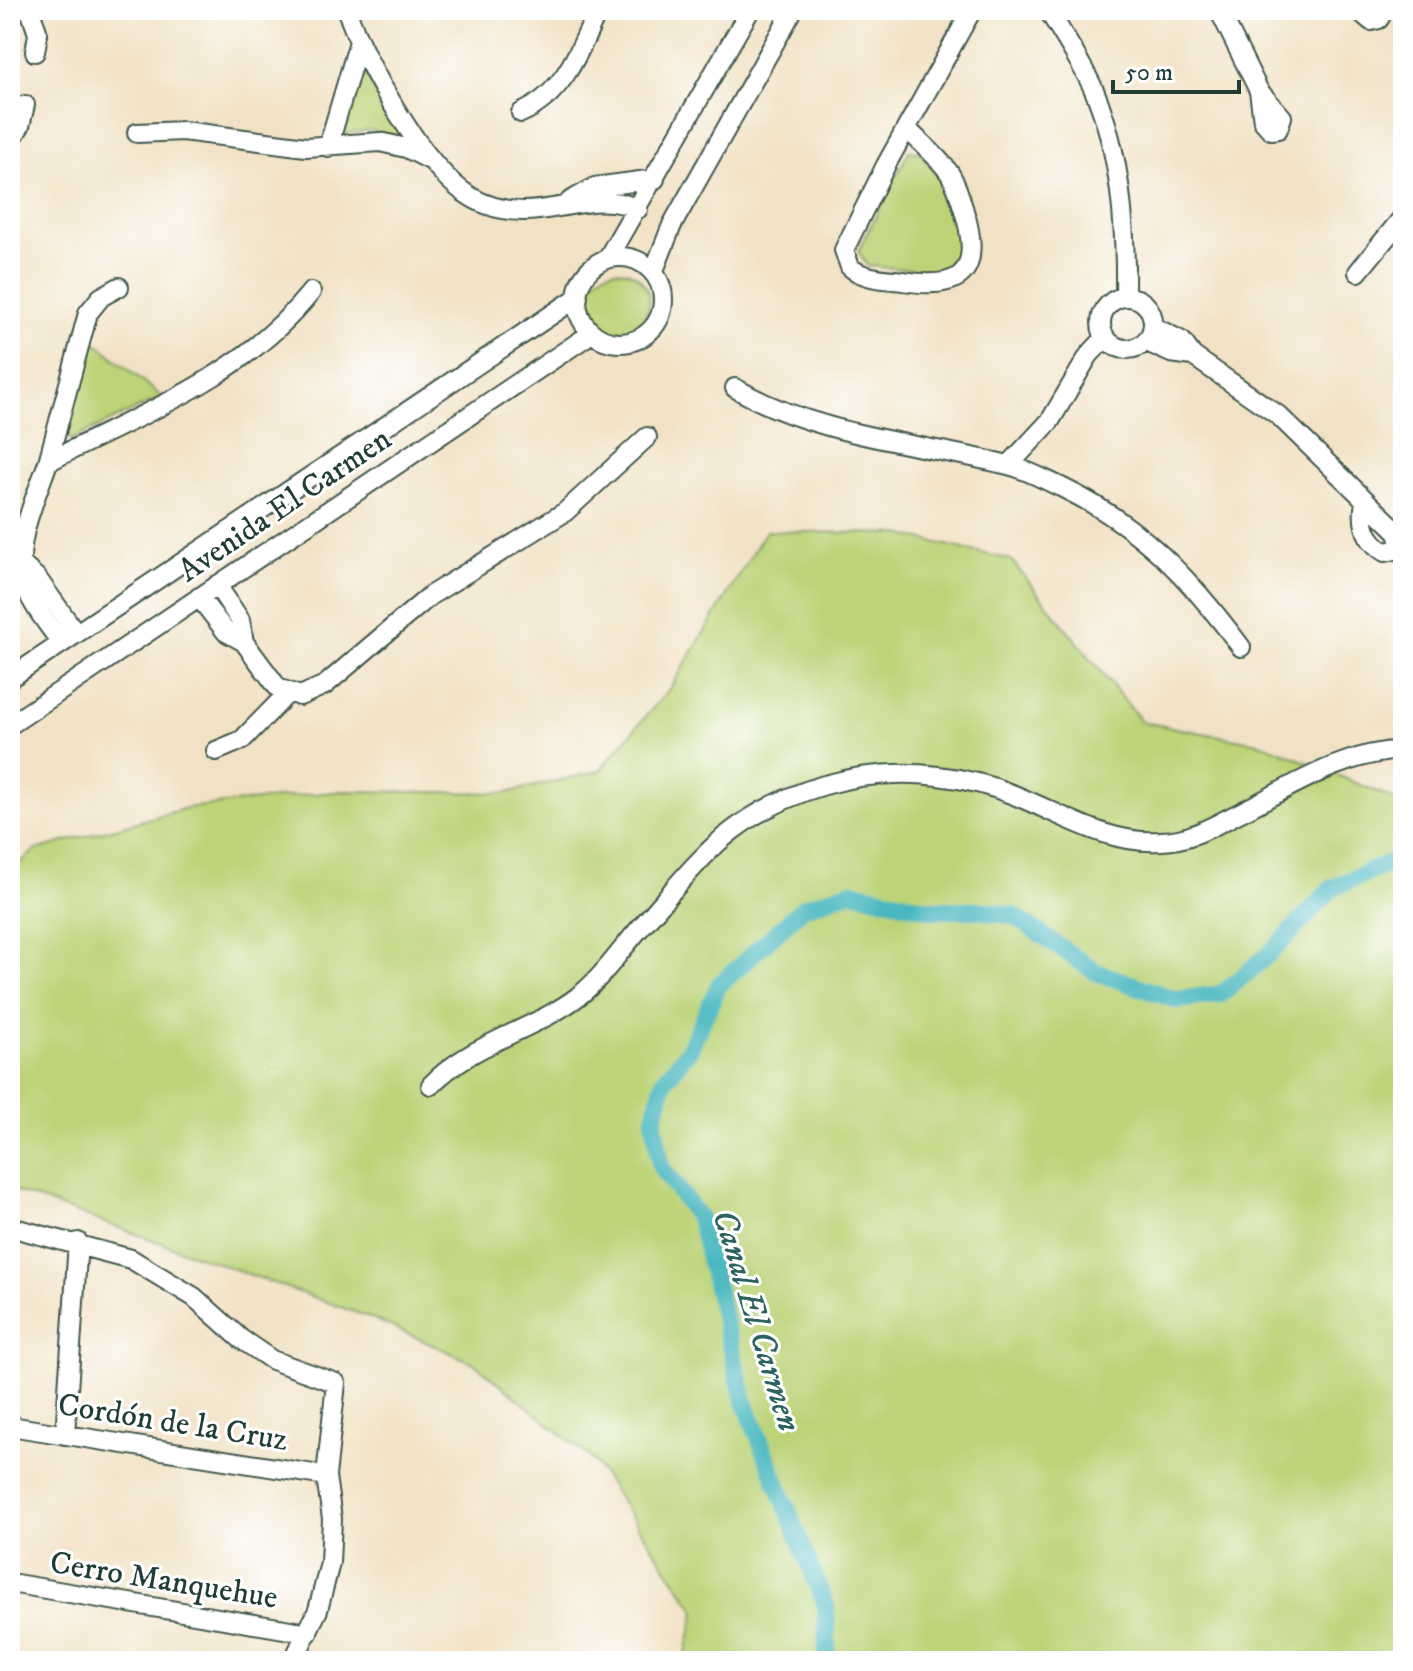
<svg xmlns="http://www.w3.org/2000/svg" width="1413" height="1671" viewBox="0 0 1413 1671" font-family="'IM FELL DW Pica',serif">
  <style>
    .green { fill: #bcd377; stroke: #6e8856; stroke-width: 2 }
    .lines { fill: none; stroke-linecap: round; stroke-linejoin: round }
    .canal { stroke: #48b7c0; stroke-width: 18 }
    .street-casing { stroke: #3f564a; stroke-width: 22 }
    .street { stroke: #fff; stroke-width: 18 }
    .labels { text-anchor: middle; stroke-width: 6; stroke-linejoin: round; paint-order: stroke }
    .street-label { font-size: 32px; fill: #1f3d34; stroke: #fff }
    .water-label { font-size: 34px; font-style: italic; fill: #2b625e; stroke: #fff }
  </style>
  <rect width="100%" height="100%" fill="#fff"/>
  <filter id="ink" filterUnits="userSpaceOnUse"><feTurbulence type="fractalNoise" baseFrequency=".0125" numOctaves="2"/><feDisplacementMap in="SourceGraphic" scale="16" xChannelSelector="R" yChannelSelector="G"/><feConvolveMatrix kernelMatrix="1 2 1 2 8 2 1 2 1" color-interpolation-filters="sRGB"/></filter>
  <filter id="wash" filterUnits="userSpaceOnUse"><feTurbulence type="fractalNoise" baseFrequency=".006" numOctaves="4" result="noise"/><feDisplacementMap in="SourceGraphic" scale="32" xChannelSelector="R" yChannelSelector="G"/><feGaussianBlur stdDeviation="1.8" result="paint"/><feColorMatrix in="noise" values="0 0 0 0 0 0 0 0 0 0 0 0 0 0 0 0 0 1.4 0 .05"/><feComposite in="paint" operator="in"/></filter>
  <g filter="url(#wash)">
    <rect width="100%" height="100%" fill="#f2e2c5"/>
    <path class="green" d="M359 63 402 132 396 136 369 130 347 134 341 129Z
      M909 151 919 152C941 174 968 229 958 260L945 272 868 266 858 251Z
      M587 301a31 31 0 1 1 62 0a31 31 0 1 1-62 0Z
      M93 340 162 397 71 440 65 430Z
      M766 531 899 534 1011 560 1142 722 1264 744 1403 803V1661H684L696 1611 593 1460 474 1363 374 1319 10 1189V871L36 850 187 808 342 791 506 793 599 771 671 687Z"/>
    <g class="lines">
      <path class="canal" d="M827 1661 826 1606 744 1400 699 1218 661 1167 654 1121 664 1081 689 1050 719 985 804 907 852 891 932 910H977L1014 916 1096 972 1177 1000 1222 994 1276 948 1332 888 1394 861H1403"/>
    </g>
  </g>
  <g filter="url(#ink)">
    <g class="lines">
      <g class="street-casing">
        <path id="street" d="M30 10 38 34 35 52
          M347 10C363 61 424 169 471 197 486 206 506 211 524 211 563 211 600 191 638 209
          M1048 10C1064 36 1081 62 1094 90 1121 154 1126 228 1125 297
          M1219 10 1259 91 1282 117 1278 129 1271 130 1263 121 1259 91
          M1358 10 1371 21 1379 19 1384 10
          M521 113C563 95 580 50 598 10
          M907 129C922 144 939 157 950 174 959 189 962 205 967 221 981 278 955 289 903 281 887 279 863 279 850 267L844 250 886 165 972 10
          M137 133 183 131 306 147 380 142 406 148 432 161
          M10 142 20 126 25 105
          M328 147 358 45
          M570 201 595 187 655 179
          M577 300a43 43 0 1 1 86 0a43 43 0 1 1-86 0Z
          M607 259 750 10
          M1358 272 1403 217
          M653 273 672 225 793 10
          M1101 323a26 26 0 1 1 52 0a26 26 0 1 1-52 0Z
          M1154 327 1182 341 1193 356 1278 415 1397 531 1401 542 1396 550 1385 552C1365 540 1361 523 1365 502
          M1147 342 1171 353 1193 356
          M735 388C815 435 916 443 1004 464 1024 468 1043 479 1061 487 1140 525 1189 577 1241 647
          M48 462 88 313 101 297 119 287
          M1009 465 1050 421 1089 355 1105 338
          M21 564 37 578 76 633
          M217 585 240 620 244 642 278 688 300 696 325 685 431 595 565 512 647 437
          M199 597 226 632 244 642
          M61 643C48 624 28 601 23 578 14 542 37 495 48 462 142 413 242 378 311 292
          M10 678 578 297
          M10 725 592 333
          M216 751 242 740 287 694
          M431 1085C472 1042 534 1031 580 995 603 977 621 949 641 927 667 898 693 864 723 838 781 790 862 766 938 776 964 779 990 785 1014 795 1062 814 1108 845 1162 841 1190 840 1212 827 1235 815 1290 788 1340 753 1403 750
          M10 1227 131 1259 194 1297 241 1339 272 1360 336 1383 326 1476 332 1519 330 1563 318 1610 293 1661
          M10 1426 326 1476
          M65 1435 78 1242
          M10 1583 308 1633"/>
      </g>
      <use href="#street" class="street"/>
    </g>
  </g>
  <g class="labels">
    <g class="street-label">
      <text transform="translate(284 504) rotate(-34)" y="11">Avenida El Carmen</text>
      <text transform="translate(173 1421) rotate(9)" y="11">Cordón de la Cruz</text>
      <text transform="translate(164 1579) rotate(9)" y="11">Cerro Manquehue</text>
    </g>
    <g class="water-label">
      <text transform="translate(758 1320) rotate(73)" y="12">Canal El Carmen</text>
    </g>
  </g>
  <rect width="1413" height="1671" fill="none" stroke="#fff" stroke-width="40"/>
  <path d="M1113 80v12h126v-12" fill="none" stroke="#1f3d34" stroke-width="4"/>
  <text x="1125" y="80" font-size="24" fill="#1f3d34" stroke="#ffffff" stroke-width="6" paint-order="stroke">50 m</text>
</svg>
